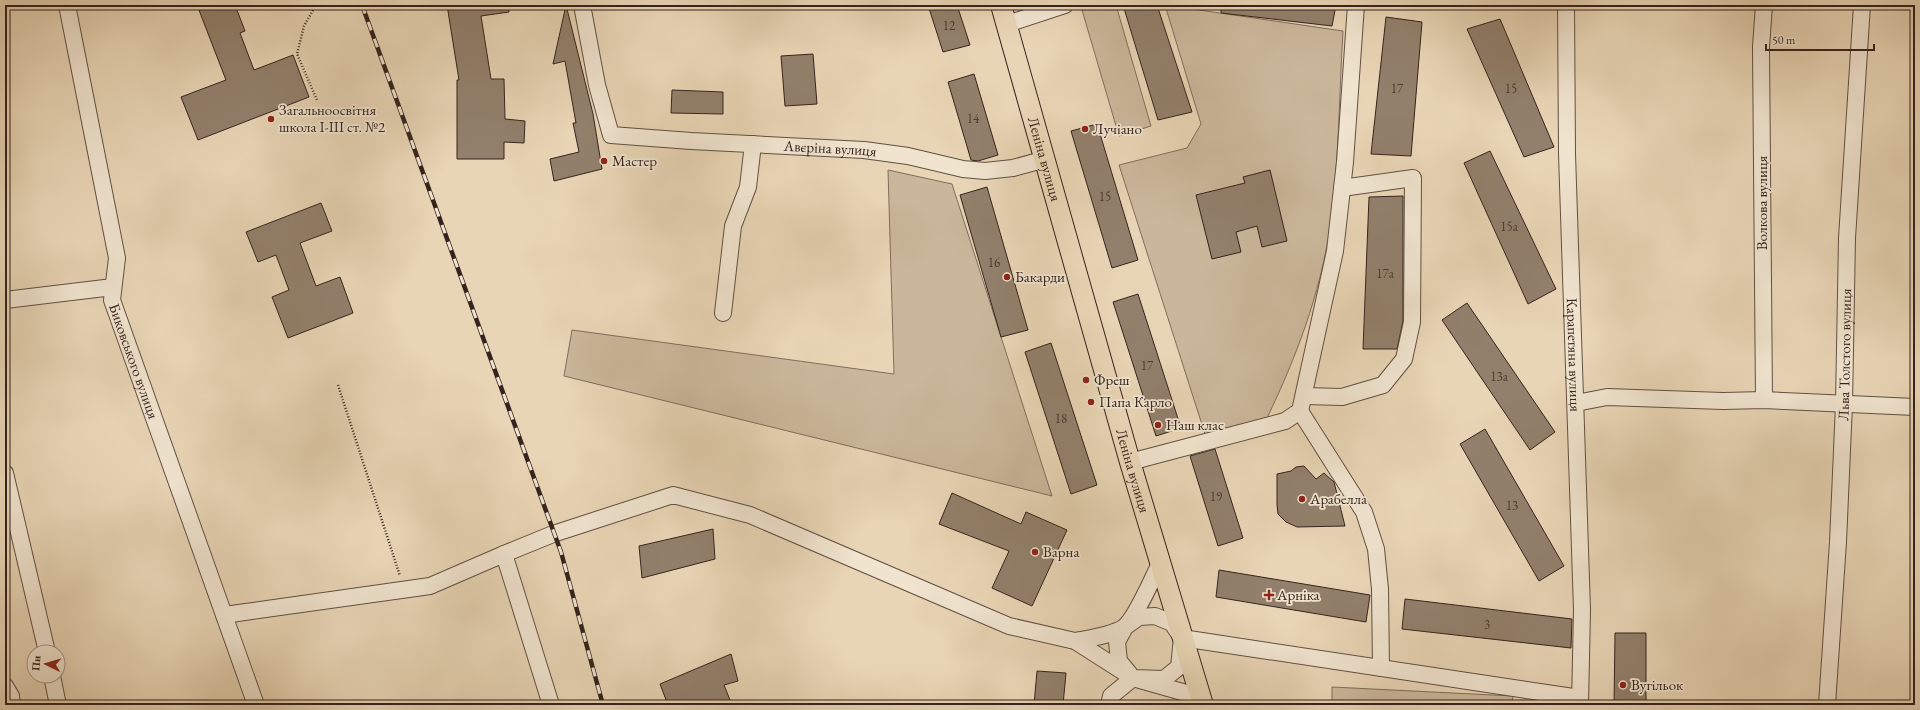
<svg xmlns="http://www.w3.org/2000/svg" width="1920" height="710" viewBox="0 0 1920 710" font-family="'EB Garamond',serif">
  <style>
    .green { fill: #cab79b; stroke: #806d5c }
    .building { fill: #92806c; stroke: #35231d }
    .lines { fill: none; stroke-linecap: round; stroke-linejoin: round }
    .minor-casing { stroke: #625043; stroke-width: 18 }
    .major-casing { stroke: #35231d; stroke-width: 22 }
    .path { stroke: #35231d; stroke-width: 2.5; stroke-dasharray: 1 2; stroke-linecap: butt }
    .minor { stroke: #f0e4cf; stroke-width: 16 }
    .major { stroke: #e8d5b5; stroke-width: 20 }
    .rail-casing { stroke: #35231d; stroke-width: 4.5 }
    .rail { stroke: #f0e4cf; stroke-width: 3; stroke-dasharray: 9; stroke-linecap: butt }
    .poi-dot { fill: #8f2418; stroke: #f0e4cf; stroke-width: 1.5 }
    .labels { text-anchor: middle; stroke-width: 3.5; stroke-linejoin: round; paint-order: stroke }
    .number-label { font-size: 13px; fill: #4c3a31 }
    .poi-label { font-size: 15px; fill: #35231d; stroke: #f0e4cf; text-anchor: start }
    .street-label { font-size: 15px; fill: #35231d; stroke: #f0e4cf }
  </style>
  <rect width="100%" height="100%" fill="#e8d5b5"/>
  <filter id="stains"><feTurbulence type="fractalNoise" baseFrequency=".005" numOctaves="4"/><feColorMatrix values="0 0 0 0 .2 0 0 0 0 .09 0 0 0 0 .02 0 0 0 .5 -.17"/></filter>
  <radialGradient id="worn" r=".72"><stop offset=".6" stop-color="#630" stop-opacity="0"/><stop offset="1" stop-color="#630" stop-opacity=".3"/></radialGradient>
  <path class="green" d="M1098 5H1116L1151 126 1119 136 1082 10Z
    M1165 5 1343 31C1339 96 1339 164 1330 228 1320 294 1296 358 1267 418L1205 434 1119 165 1187 148 1201 124Z
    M888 170 952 184 1052 496 564 376 572 330 894 374Z
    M1332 687 1513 696 1512 705H1332Z"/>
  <path class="building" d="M197 5H235L245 31 240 33 254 70 293 55 309 97 198 140 181 97 226 80Z
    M447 5H508L509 12 481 16 491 79H504L505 119 525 121 524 143 504 142V159H457V80H459Z
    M566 5 593 114 602 169 554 181 550 159 579 152 573 123H576L565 61 553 64Z
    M928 5H957L970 45 943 52Z
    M1123 5H1157L1192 112 1158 120Z
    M1221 5H1336L1332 26 1221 13Z
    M1386 17 1422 22 1411 156 1371 154Z
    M1500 19 1554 147 1524 157 1467 29Z
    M813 54 817 104 785 106 781 56Z
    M974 74 998 155 978 161 971 160 948 82Z
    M672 90 723 92V114L671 113Z
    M1097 124 1138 260 1112 268 1071 131Z
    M1490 151 1556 289 1528 304 1464 163Z
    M1270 170 1287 241 1262 247 1257 226 1236 232 1241 252 1212 259 1196 195 1245 183 1243 177Z
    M987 187 1028 330 1001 337 960 195Z
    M1403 196V321L1397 349H1363L1369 197Z
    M321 203 332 231 300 243 316 286 340 277 353 313 288 338 272 297 289 290 276 255 258 262 246 232Z
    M1138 294 1181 428 1156 436 1113 302Z
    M1467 303 1555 432 1530 450 1442 320Z
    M1051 343 1097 485 1071 494 1025 352Z
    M1485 429 1564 566 1539 581 1460 444Z
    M1215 449 1243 538 1218 546 1190 456Z
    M1304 466 1316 479 1324 473 1334 482 1345 526 1297 527 1286 522 1278 514 1277 505V474L1291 471 1296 467Z
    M952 493 1021 524 1026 512 1067 530 1032 606 992 588 1009 551 939 524Z
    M713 529 715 559 642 578 639 546Z
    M1219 570 1370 595 1366 622 1216 597Z
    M1405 599 1572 619 1571 648 1402 629Z
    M1615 633H1646V705H1614Z
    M731 654 738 681 724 685 732 705H668L660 684Z
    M1037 671 1066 673 1063 705H1034Z"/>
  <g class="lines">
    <g class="minor-casing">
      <g id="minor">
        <path id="s1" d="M67 5 117 258 112 300 256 705"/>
        <path id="s2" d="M582 5 597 85 611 135 691 141 864 150 908 156 963 169 985 171 1013 168 1046 159"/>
        <path id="s3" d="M1566 5 1567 154 1582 610 1580 705"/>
        <path d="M1007 24 1065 5"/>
        <path d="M5 300 113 287"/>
        <path d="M723 313 733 226 748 187 753 144"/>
        <path d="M1304 396 1342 397 1383 385 1404 359 1412 322 1413 178 1342 188"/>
        <path d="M1764 400 1761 47 1764 5"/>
        <path d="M1576 403 1607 397 1723 401 1764 400 1915 407"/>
        <path d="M1300 411 1364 512 1376 549 1380 589 1381 668"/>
        <path d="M1130 462 1285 421 1300 411 1335 251 1345 162 1356 5"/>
        <path d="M5 473 47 652"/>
        <path d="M224 615 430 586 504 554"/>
        <path d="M1182 638 1580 698"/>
        <path d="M1075 641C1091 638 1109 636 1123 628 1134 621 1154 576 1160 563"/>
        <path d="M52 676 58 705"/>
        <path d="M5 686 11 696 12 705"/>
        <path d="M551 705 504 554 553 534 673 495 750 515 1009 626 1075 641 1133 678 1200 697"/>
        <path d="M1109 705 1111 696 1133 678 1164 679 1179 667 1182 638 1172 623 1155 616 1139 617 1125 627 1117 642 1119 661 1129 673"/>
        <path id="s4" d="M1827 705 1838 542 1844 404 1847 238 1862 5"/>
      </g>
    </g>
    <g class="major-casing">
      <g id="major">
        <path id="s5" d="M1001 5 1130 462 1203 705"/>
      </g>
    </g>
    <path class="path" d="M316 5 304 26 297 54 317 100
      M338 385 400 576"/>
    <use href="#minor" class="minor"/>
    <use href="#major" class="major"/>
    <g class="rail-casing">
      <path id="rail" d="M362 5 561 552 603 705"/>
    </g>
    <use href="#rail" class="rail"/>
  </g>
  <g class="poi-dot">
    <circle cx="271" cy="119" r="4"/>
    <circle cx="1085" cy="129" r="4"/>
    <circle cx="604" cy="161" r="4"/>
    <circle cx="1007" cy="277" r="4"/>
    <circle cx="1086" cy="380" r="4"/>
    <circle cx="1091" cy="402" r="4"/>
    <circle cx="1158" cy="425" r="4"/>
    <circle cx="1302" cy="499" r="4"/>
    <circle cx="1035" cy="552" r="4"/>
    <path d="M1267 589h4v4h4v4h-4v4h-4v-4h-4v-4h4z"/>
    <circle cx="1623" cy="685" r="4"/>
  </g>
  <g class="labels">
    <g class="number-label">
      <text x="949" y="30">12</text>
      <text x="1397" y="93">17</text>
      <text x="1511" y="93">15</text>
      <text x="973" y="123">14</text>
      <text x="1105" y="201">15</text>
      <text x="1509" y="231">15а</text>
      <text x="994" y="267">16</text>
      <text x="1385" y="278">17а</text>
      <text x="1147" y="370">17</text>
      <text x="1499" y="381">13а</text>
      <text x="1061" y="423">18</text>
      <text x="1216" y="501">19</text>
      <text x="1512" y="510">13</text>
      <text x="1487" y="629">3</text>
    </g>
    <g class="poi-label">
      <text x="279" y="115">Загальноосвітня<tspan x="279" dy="17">школа І-ІІІ ст. №2</tspan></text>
      <text x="1093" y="134">Лучіано</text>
      <text x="612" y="166">Мастер</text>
      <text x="1015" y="282">Бакарди</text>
      <text x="1094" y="385">Фреш</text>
      <text x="1099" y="407">Папа Карло</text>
      <text x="1166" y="430">Наш клас</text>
      <text x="1310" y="504">Арабелла</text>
      <text x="1043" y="557">Варна</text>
      <text x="1277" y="600">Арніка</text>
      <text x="1631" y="690">Вугільок</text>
    </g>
    <g class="street-label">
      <text dy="5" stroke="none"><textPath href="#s2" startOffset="353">Авєріна вулиця</textPath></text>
      <text dy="5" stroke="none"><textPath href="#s5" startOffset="160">Леніна вулиця</textPath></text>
      <text transform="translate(1762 203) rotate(-90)" y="5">Волкова вулиця</text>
      <text dy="5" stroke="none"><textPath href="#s3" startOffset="350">Карапетяна вулиця</textPath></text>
      <text dy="5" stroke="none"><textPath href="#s4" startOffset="351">Льва Толстого вулиця</textPath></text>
      <text dy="5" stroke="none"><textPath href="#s1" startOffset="365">Биковського вулиця</textPath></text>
      <text dy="5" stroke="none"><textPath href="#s5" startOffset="484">Леніна вулиця</textPath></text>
    </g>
  </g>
  <rect width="1920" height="710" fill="none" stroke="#e8d5b5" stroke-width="20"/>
  <rect x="6" y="6" width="1908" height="698" fill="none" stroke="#35231d" stroke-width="2"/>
  <rect x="10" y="10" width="1900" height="690" fill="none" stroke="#35231d"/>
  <g transform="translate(46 664) rotate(275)"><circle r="19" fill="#f0e4cf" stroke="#a59788"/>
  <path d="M0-3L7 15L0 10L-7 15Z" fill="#8f2418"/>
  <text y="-6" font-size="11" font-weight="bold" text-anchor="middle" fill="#35231d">Пн</text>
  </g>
  <path d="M1766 44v6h108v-6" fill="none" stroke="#35231d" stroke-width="2"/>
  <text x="1772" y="44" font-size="12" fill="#35231d" stroke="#f0e4cf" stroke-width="3" paint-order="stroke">50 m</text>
  <rect width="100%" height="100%" filter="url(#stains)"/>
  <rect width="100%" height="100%" fill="url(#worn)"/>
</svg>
